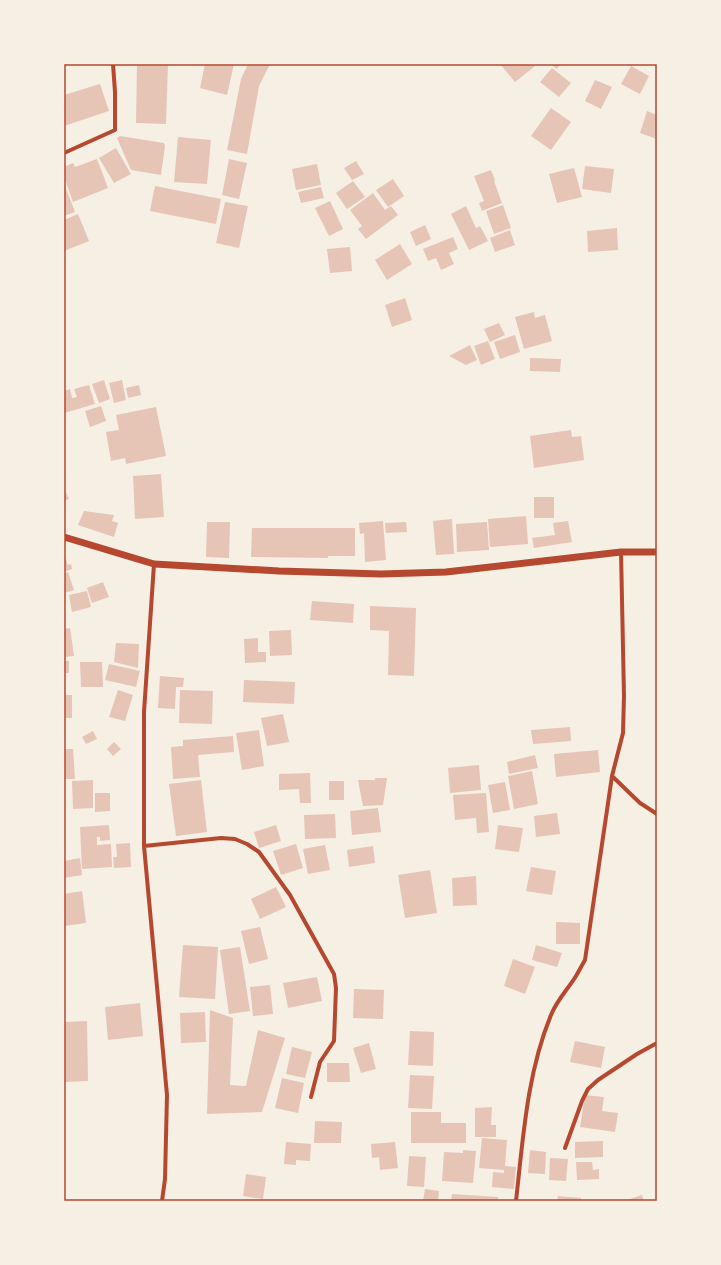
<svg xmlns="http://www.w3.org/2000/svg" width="721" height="1265" viewBox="0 0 721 1265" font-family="'Varela Round',sans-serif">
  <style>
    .building { fill: #e6c5b7 }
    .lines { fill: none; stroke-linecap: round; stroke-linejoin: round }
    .minor { stroke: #b5482f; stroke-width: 4 }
    .tertiary { stroke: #b5482f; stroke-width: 7 }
    .neatline { fill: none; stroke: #b5482f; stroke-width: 1.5 }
  </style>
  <rect width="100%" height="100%" fill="#f6efe4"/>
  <path class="building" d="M137 64H168L166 124 136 123Z
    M205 64H234L227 95 200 88Z
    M248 64H270L259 86 247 154 227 150 241 79Z
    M500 64H533L535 66 515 82Z
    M550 64H561L557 69Z
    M631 66 649 76 640 94 621 84Z
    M552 68 571 83 559 97 540 82Z
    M595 80 612 87 601 109 585 101Z
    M100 84 109 111 64 126V95Z
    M551 108 571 122 551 150 531 136Z
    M647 111 657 115V139L640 133Z
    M120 136 164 143 165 146 161 175 131 170 117 138Z
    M178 137 211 140 207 184 174 182Z
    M116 148 131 174 114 183 99 158Z
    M97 159 108 188 73 202 64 177V167L73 163 75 167Z
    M229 159 247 163 239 199 222 195Z
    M356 161 364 174 352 180 344 168Z
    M317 164 321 185 296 190 292 169Z
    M585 166 614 169 611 193 582 189Z
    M574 168 582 197 557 203 549 174Z
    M491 170 495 180 494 181 502 203 482 211 479 203 484 201 474 176Z
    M393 179 404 196 388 207 376 190Z
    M353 181 365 197 347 209 336 193Z
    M64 186H65L75 212 64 216Z
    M155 186 221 199 216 224 150 211Z
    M321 187 324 198 301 203 298 192Z
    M373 193 385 210 391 206 398 215 366 239 358 229 362 226 350 210Z
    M330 201 343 229 329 236 315 208Z
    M225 202 248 206 239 248 216 243Z
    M503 205 511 228 494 234 486 211Z
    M466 206 476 228 480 226 488 241 469 250 451 214Z
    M78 214 89 241 64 251V220Z
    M425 225 431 239 416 246 410 232Z
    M617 228 618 250 588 252 587 231Z
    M510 230 515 245 495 252 490 238Z
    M453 237 458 249 449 253 454 264 441 270 436 258 428 261 423 249Z
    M400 244 412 264 387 280 375 260Z
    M350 247 352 271 330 273 327 249Z
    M405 298 412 320 392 327 385 305Z
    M534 312 535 318 545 315 552 341 524 349 515 317Z
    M499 323 505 335 490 342 484 329Z
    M515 335 520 352 500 359 494 342Z
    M488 341 495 359 481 365 474 346Z
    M470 345 477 360 466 365 449 356Z
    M530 358 561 359 560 372 530 371Z
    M104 380 110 399 99 403 92 384Z
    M122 380 126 400 114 403 109 383Z
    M89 385 95 404 64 413V391L70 389 72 398 77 397 74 389Z
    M139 385 141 395 128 398 126 388Z
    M101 406 106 421 90 427 85 411Z
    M156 407 166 456 126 464 125 458 111 461 106 432 119 430 116 415Z
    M571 430 572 437 581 436 584 460 534 468 530 436Z
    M161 474 164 517 135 519 133 476Z
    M64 488 69 499 64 501Z
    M534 497H554V518H534Z
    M84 511 114 515 112 521 118 523 114 537 78 525Z
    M526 516 528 544 490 547 488 519Z
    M452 519 454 554 436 555 433 521Z
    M383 521 386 560 365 562 364 533 360 534 359 523Z
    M568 521 572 542 534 548 532 538 555 535 553 523Z
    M207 522H230L229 558 206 557Z
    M406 522 407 532 386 533 385 523Z
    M487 522 489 550 457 552 456 524Z
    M252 528H355V556H328V558L251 557Z
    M64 554 68 565 71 564 72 569 64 572Z
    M68 572 74 590 64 593V574Z
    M103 582 109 597 92 603 87 588Z
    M87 591 91 607 72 612 69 595Z
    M312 601 354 604 353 623 310 620Z
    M370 606 416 608 414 676 388 675 389 631 370 630Z
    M70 628 74 656 64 657V629Z
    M291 630 292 655 270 656 269 631Z
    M258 638V652H266V662L245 663 244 639Z
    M116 643 139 644 138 668 114 662Z
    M64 661H69V673H64Z
    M80 662H102L103 687H81Z
    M109 664 140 671 136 687 105 680Z
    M160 676 184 678 183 687H176L175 709 158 708Z
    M244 680 295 682 294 704 243 702Z
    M118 690 133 695 125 721 109 717Z
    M180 690 213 691 212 724 179 723Z
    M64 695H72V718H64Z
    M283 714 289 742 267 746 261 718Z
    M570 727 571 741 533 744 531 730Z
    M259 730 264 766 242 770 236 733Z
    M93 731 97 739 86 744 82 737Z
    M233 736 234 752 198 755 200 777 173 779 171 747 183 746V740Z
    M114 742 121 749 113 756 107 749Z
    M64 749H73L75 779H64Z
    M598 750 600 772 556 777 554 754Z
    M535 755 538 768 509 774 507 762Z
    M479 765 481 790 450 793 448 768Z
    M532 771 538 804 514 809 508 776Z
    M310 773 311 803H300L299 789 279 790V774Z
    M375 778H387L383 805 363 806 358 780H375Z
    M93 780V808L73 809 72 781Z
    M201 780 207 832 176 836 169 784Z
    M329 781H344V800H329Z
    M505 782 510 810 493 813 488 785Z
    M95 793H110V811L95 812Z
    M486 793 489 832 477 833 476 818 455 820 453 795Z
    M378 808 381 832 352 835 350 811Z
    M557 813 560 834 536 837 534 816Z
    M335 814 336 838 305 839 304 815Z
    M109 825 110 840 100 841V837H97V845L111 844 112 867 82 869 80 827Z
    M276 825 281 841 259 848 254 832Z
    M498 825 523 828 519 852 495 849Z
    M130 843 131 867 114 868 113 857H117L116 844Z
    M296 844 303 868 281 875 273 851Z
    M325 845 330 870 308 874 303 849Z
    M373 846 375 863 349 867 347 850Z
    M80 858 82 875 64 878V861Z
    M531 867 556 871 552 895 526 891Z
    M430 870 437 913 405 918 398 875Z
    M476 876 477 905 453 906 452 878Z
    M276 887 286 907 260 919 251 899Z
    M82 891 86 923 64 926V894Z
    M556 922 580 923V944H556Z
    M260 927 268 959 249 964 241 931Z
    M183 945 218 947 215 999 179 997Z
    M536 945 562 953 557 967 532 960Z
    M240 947 250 1011 229 1014 220 950Z
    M513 959 535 967 525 994 504 986Z
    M317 977 322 1001 288 1008 283 983Z
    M270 985 273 1014 253 1016 250 987Z
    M354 989 384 990 383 1019 353 1018Z
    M140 1003 143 1036 108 1040 105 1007Z
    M210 1010 233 1018 230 1085 246 1086 258 1030 285 1038 262 1112 207 1114Z
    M205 1012 206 1042 181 1043 180 1013Z
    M87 1021 88 1081 64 1082V1022Z
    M410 1031 434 1032 433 1066 408 1065Z
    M575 1041 605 1047 601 1068 570 1062Z
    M369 1043 376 1069 361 1073 353 1048Z
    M292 1047 312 1052 305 1078 286 1074Z
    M327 1063H349L350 1082H327Z
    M410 1075 434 1076 432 1109 408 1108Z
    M282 1078 304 1083 298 1113 275 1108Z
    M585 1095 604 1097 602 1111 618 1113 615 1132 580 1127Z
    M492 1107 491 1125H496V1137H475V1108Z
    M411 1112H441V1123H466V1143H411Z
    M315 1121 342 1122 341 1143H314Z
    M482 1138 507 1140 505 1166 516 1167 514 1189 492 1187 493 1172 504 1173V1170L479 1168Z
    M603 1141V1157L575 1158V1142Z
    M286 1142 311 1144 310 1161 296 1160V1165L284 1164Z
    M395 1142 398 1168 380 1170 379 1157 372 1158 371 1144Z
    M463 1150 476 1151 473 1183 442 1181 444 1152 463 1153Z
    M530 1150 546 1152 545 1174 528 1173Z
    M409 1156 426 1157 424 1187 407 1186Z
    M550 1158 568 1159 566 1181 549 1180Z
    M576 1162H592L593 1170 599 1169V1179L577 1180Z
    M246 1174 266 1177 263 1199 243 1196Z
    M425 1189 439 1191 438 1201H423Z
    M452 1194 498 1197V1201H451Z
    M642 1195 644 1201H624Z
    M558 1196 581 1198V1201H557Z"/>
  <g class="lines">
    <path class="minor" d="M64 153 115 130V92L113 64
      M154 564 144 712V846L167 1095 165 1179 162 1201
      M612 776 640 803 657 814
      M144 846 221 838 235 839 247 844 259 852 290 895 334 974 336 988 334 1041 320 1062 311 1097
      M565 1148 582 1101 588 1089 598 1080 637 1054 657 1043
      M516 1201C523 1139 527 1073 551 1015 557 1000 568 989 576 976 579 971 582 965 585 960L612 776 623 733 624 696 621 552"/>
    <path class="tertiary" d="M64 537 154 564 279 571 381 574 446 572 621 552H657"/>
  </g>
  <rect width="721" height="1265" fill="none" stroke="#f6efe4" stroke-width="130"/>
  <rect x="65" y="65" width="591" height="1135" class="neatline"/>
</svg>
